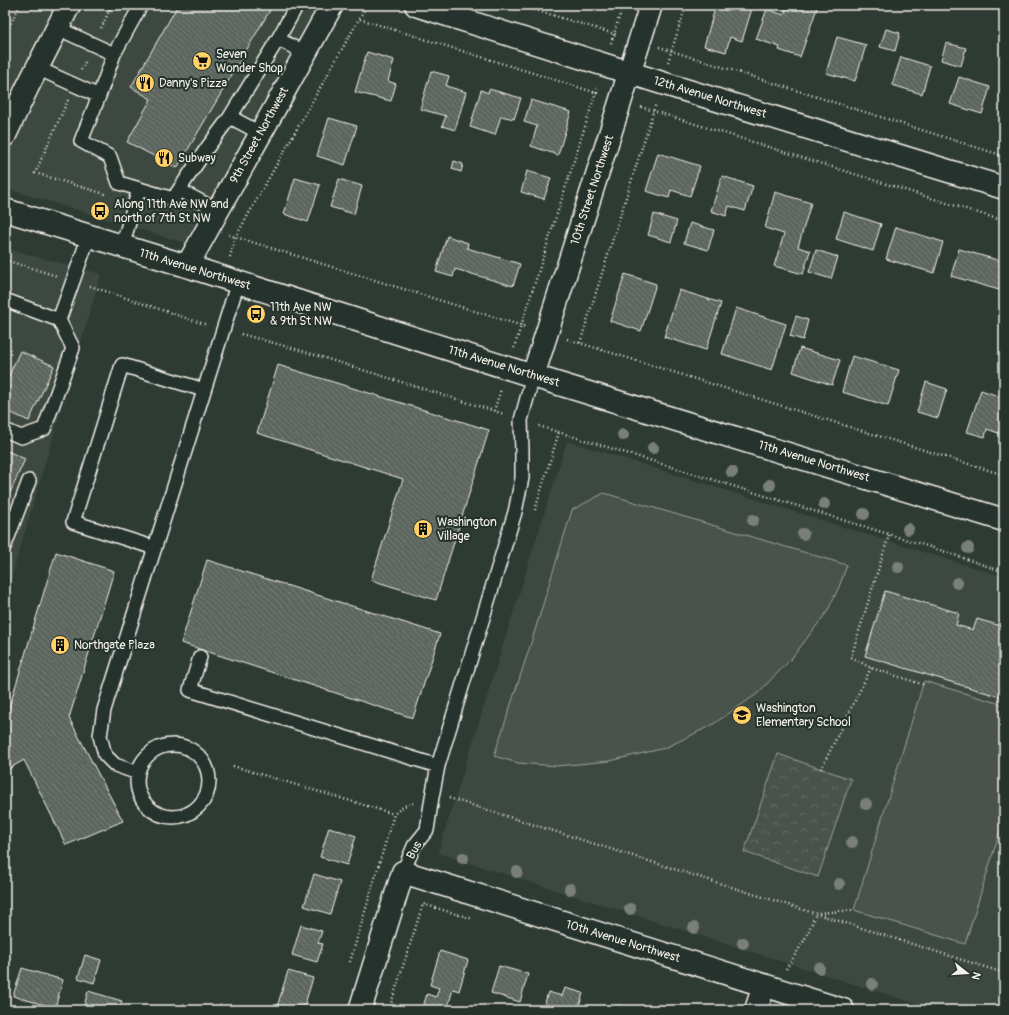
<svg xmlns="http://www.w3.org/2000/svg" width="1009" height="1015" viewBox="0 0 1009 1015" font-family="Pangolin,sans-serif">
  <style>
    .built { fill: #3c4841 }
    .forest { fill: url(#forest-crowns); stroke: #9ea29a }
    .pitch { fill: #48524c; stroke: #9ea29a }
    .building { fill: url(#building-back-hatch); stroke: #f4f1e8 }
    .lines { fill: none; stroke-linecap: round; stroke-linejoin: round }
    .lane-casing { stroke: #f4f1e8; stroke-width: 16 }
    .street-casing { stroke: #f4f1e8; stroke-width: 25 }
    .secondary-casing { stroke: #f4f1e8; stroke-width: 25 }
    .path { stroke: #f4f1e8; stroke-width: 2.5; stroke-dasharray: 1 3; stroke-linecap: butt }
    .lane { stroke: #26332d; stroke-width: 13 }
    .street { stroke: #26332d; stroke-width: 22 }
    .secondary { stroke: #26332d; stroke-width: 22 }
    .tree { fill: #7a8079 }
    .labels { text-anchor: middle; stroke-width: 4; stroke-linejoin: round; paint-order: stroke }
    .poi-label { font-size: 12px; fill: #f4f1e8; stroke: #26332d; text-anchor: start }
    .street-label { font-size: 12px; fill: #f4f1e8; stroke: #26332d }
  </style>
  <defs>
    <pattern id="forest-crowns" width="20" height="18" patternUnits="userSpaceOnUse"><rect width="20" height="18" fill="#48524c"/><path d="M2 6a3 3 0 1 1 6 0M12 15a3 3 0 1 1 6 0" fill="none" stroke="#636b66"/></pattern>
    <pattern id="building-back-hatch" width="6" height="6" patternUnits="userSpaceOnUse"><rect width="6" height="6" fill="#5c655e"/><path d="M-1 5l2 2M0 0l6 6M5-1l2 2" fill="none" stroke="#747c75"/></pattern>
  </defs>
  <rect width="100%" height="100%" fill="#2e3b34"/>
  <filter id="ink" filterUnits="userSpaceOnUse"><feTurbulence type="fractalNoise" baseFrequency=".025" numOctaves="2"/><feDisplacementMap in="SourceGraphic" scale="8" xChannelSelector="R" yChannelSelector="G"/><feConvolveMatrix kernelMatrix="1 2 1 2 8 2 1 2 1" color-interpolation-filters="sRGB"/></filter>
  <g filter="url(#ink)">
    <path class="built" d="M5 5H318L185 243 5 188Z
      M5 248 101 274 5 599Z
      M567 441 1004 577V1010H936L438 853Z"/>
    <path class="forest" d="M778 754 851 779 818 877 744 852Z"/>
    <path class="pitch" d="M604 493 847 565 839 587 827 612 791 659 757 694 712 725 665 748 610 761 557 766 518 763 494 756 532 640 572 510Z
      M924 681 1004 705V818L965 944 854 910Z"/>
    <path class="building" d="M178 5H273L177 168 127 142 151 99 131 87Z
      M716 5H753L742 41 730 37 726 52 704 46Z
      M787 5H808L817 8 800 57 779 50 780 47 756 39 767 9 784 15Z
      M886 29 900 33 895 51 880 47Z
      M837 37 866 45 855 81 826 73Z
      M946 43 966 48 961 66 941 60Z
      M367 52 394 60 388 81 396 84 391 101 355 92Z
      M901 57 930 66 922 94 892 85Z
      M431 71 449 76 446 86 466 92 455 130 442 126 446 116 420 109Z
      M959 77 990 87 982 114 950 104Z
      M489 89 521 98 514 119 501 116 495 135 470 127 481 90 488 93Z
      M531 100 571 112 558 155 531 146 537 126 524 122Z
      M1004 105V119L1000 118Z
      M329 118 357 126 345 165 317 156Z
      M658 153 700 166 690 196 671 190 669 198 646 191Z
      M454 161 463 164 461 172 452 169Z
      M527 171 551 178 544 199 521 192Z
      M722 176 753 186 745 211 729 206 726 216 711 211Z
      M295 178 320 185 308 222 284 214Z
      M339 179 362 186 354 214 330 207Z
      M775 192 811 203 798 247 810 251 803 274 774 266 784 234 765 228Z
      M844 212 881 224 873 251 836 239Z
      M654 214 677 221 671 242 648 235Z
      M690 223 714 230 708 250 684 243Z
      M896 227 943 242 934 273 886 259Z
      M447 236 468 243 467 248 520 264 513 286 455 269 453 277 436 272Z
      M959 249 1004 262V273L999 290 951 276Z
      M816 250 838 257 831 279 809 272Z
      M625 274 656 284 641 331 610 321Z
      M679 290 721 303 706 350 664 337Z
      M736 308 786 324 772 370 722 354Z
      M796 316 808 320 803 340 790 336Z
      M800 348 840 360 832 385 793 372Z
      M20 351 54 366 29 421 5 410V384Z
      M852 356 899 370 888 406 842 392Z
      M278 365 489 430 436 600 371 580 403 479 257 433Z
      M926 382 947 389 938 418 917 412Z
      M981 390 1004 398V435L987 429 985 437 967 432Z
      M5 450 25 459 5 504Z
      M56 552 114 571 69 718 123 821 66 845 24 760 5 771V721Z
      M207 560 440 634 413 718 181 643Z
      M885 591 959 613 956 625 973 630 977 619 1004 627V698L865 656Z
      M329 827 356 836 347 865 320 857Z
      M314 874 340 882 330 914 304 906Z
      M301 925 322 931 318 943 323 944 317 962 292 955Z
      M440 951 468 960 459 991 453 989 447 1010H435L423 1007 427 994 436 997 439 988 430 985Z
      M85 955 101 960 94 983 78 978Z
      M499 966 528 974 520 1002 491 993Z
      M22 968 63 980 55 1008 13 996Z
      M288 971 313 978 303 1010H286L277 1007Z
      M565 988 583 993 578 1010H543L548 992 562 996Z
      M88 991 122 1001 119 1010H83Z
      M618 1005 632 1010H616Z"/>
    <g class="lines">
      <g class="lane-casing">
        <path id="lane" d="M57 28 114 54
          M278 39 305 53
          M37 68 99 96 114 54 141 5
          M99 96 81 141 110 157 119 183 173 199 207 148 230 117 278 39 297 5
          M230 117 260 133
          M179 190 217 210
          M122 246 139 189
          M5 300 59 320 89 236
          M5 430 21 437 44 429 73 348 59 320
          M5 545 29 481
          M155 548 73 522 122 365 204 390
          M200 657 190 690 438 766
          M137 781a36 36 0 1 1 72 0a36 36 0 1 1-72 0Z
          M138 773 115 765 105 755 100 736 104 710 238 282
          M403 872 414 846 427 830 432 797 438 766 515 512 522 478V451L521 420 533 376"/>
      </g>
      <g class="street-casing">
        <path id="street" d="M416 5 662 83 1004 188
          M187 266 332 5
          M533 376 651 5
          M360 1010 403 872 843 1010
          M756 1010 764 985"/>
      </g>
      <g class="secondary-casing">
        <path id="secondary" d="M5 135 27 88 69 5
          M5 210 187 266 533 376 1004 520"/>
      </g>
      <path class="path" d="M519 5 618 35
        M360 19 600 94
        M101 28 112 5
        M5 34 20 5
        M611 43 623 5
        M659 47 1004 156
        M668 62 686 5
        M81 70 86 60
        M68 100 35 173 105 194
        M641 107 1004 221
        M178 216 189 220
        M229 235 526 327
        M230 257 235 238 367 5
        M5 260 57 276
        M90 286 207 325
        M241 334 299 350 504 414
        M567 339 1004 475
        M580 343 656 103
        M514 348 598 86
        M494 411 501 389
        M539 426 940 550 1004 572
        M535 510 559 432
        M889 535 851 657 871 668 925 685
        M233 766 394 814
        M821 769 871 668
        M449 798 1004 973
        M819 913 854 910
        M350 962 394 814 404 806 413 803
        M786 969 804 941 816 914
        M389 1010 423 904 473 919"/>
      <use href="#lane" class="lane"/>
      <use href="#street" class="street"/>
      <use href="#secondary" class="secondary"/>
    </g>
    <g class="tree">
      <circle cx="623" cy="435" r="6"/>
      <circle cx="653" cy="448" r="6"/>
      <circle cx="732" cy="472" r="6"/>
      <circle cx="770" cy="485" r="6"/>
      <circle cx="824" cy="504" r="6"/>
      <circle cx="864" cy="514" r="6"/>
      <circle cx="753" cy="520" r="6"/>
      <circle cx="908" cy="529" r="6"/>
      <circle cx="803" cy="534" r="6"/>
      <circle cx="968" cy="548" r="6"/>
      <circle cx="898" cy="567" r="6"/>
      <circle cx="957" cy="583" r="6"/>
      <circle cx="866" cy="804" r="6"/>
      <circle cx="852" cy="842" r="6"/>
      <circle cx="463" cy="858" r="6"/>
      <circle cx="517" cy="872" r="6"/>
      <circle cx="839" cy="884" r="6"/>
      <circle cx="570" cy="889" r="6"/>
      <circle cx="630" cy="909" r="6"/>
      <circle cx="694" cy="928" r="6"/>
      <circle cx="743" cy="943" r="6"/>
      <circle cx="819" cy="968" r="6"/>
      <circle cx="872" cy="984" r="6"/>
    </g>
  </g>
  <defs>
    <g id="supermarket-disc" transform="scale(1)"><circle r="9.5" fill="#ffd166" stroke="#26332d"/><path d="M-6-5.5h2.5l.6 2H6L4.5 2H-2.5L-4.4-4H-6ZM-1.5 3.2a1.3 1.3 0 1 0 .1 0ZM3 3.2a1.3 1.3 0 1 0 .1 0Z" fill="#111"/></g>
    <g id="restaurant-disc" transform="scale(1)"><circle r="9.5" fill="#ffd166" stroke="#26332d"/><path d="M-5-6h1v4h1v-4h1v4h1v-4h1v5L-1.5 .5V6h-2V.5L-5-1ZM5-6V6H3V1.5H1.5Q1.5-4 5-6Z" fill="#111"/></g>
    <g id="bus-disc" transform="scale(1)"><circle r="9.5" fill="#ffd166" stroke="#26332d"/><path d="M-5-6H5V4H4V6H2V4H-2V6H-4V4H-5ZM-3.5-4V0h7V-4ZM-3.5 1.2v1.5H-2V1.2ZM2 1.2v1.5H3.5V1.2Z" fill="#111"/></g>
    <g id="building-disc" transform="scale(1)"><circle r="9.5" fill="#ffd166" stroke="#26332d"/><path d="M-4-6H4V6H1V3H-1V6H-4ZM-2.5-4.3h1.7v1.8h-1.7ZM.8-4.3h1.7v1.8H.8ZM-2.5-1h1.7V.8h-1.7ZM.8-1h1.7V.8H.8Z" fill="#111"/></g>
    <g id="school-disc" transform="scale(1)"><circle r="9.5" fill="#ffd166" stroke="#26332d"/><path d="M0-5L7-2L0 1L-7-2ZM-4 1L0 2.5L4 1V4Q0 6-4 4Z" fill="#111"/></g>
  </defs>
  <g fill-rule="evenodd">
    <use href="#supermarket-disc" x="202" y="61"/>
    <use href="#restaurant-disc" x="145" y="83"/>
    <use href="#restaurant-disc" x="164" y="158"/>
    <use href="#bus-disc" x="100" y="211"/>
    <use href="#bus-disc" x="256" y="314"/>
    <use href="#building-disc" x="423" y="529"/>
    <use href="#building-disc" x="60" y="645"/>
    <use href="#school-disc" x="742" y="715"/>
  </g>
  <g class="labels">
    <g class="poi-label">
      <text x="216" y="58">Seven<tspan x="216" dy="14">Wonder Shop</tspan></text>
      <text x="159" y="87">Danny's Pizza</text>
      <text x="178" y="162">Subway</text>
      <text x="114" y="208">Along 11th Ave NW and<tspan x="114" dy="14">north of 7th St NW</tspan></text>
      <text x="270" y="311">11th Ave NW<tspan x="270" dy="14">&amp; 9th St NW</tspan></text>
      <text x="437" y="526">Washington<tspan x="437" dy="14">Village</tspan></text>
      <text x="74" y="649">Northgate Plaza</text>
      <text x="756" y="712">Washington<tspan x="756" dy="14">Elementary School</tspan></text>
    </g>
    <g class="street-label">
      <text transform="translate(710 97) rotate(17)" y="4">12th Avenue Northwest</text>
      <text transform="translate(259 135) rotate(-61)" y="4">9th Street Northwest</text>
      <text transform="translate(592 190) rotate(-72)" y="4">10th Street Northwest</text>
      <text transform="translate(195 269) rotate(17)" y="4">11th Avenue Northwest</text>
      <text transform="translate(504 366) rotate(17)" y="4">11th Avenue Northwest</text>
      <text transform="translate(814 461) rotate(17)" y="4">11th Avenue Northwest</text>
      <text transform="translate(414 850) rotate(-61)" y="4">Bus</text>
      <text transform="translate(623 941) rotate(17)" y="4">10th Avenue Northwest</text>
    </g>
  </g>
  <rect width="1009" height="1015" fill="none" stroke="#26332d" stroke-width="20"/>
  <rect x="10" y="10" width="989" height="995" fill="none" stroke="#f4f1e8" stroke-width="1.5" filter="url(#ink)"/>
  <g transform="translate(967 973) rotate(107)" stroke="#26332d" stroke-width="3" paint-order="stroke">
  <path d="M0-3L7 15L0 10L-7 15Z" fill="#f4f1e8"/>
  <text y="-6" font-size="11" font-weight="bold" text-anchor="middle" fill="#f4f1e8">N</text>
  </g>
</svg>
